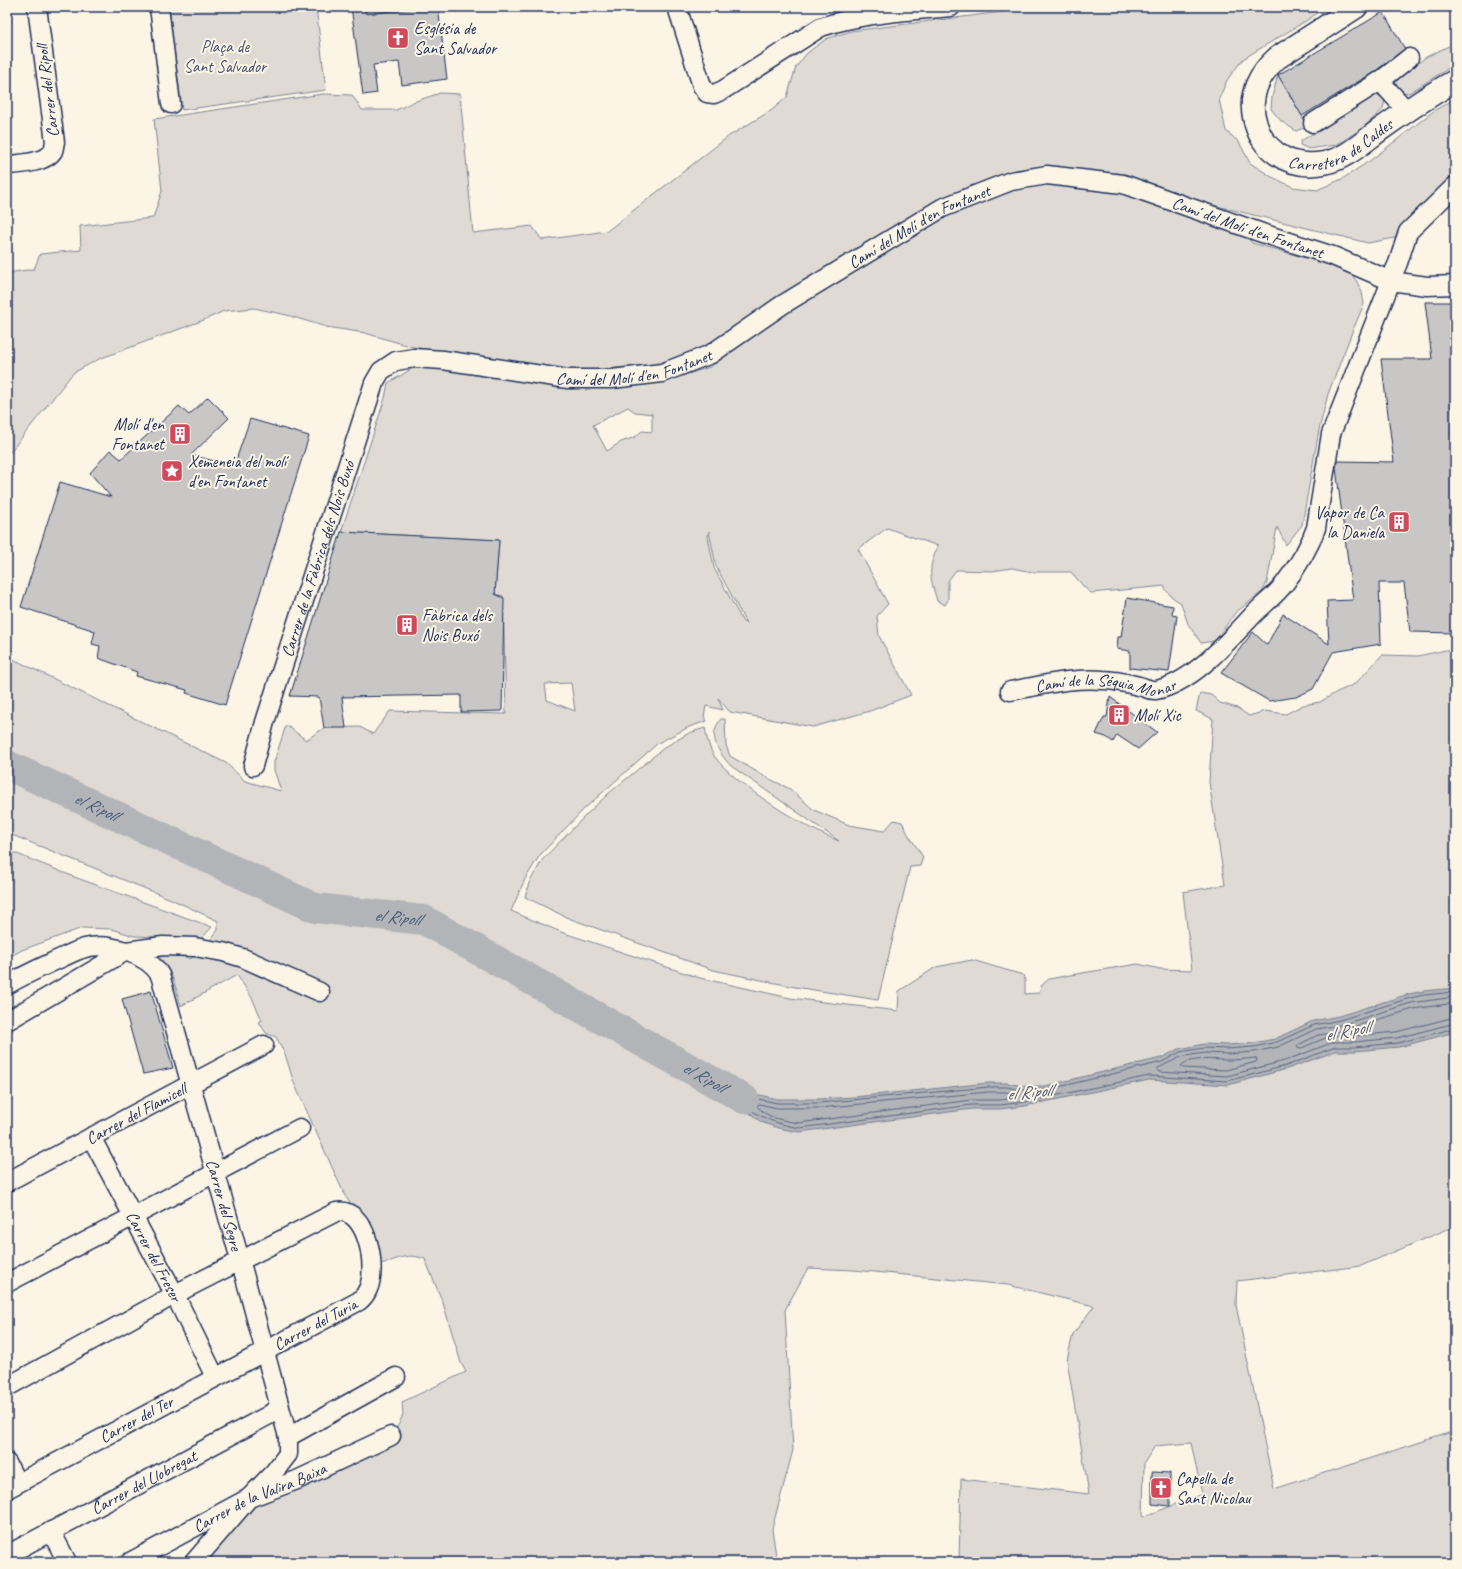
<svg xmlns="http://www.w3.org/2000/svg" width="1462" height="1569" viewBox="0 0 1462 1569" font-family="Caveat,sans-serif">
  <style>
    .green { fill: #dfdbd4; stroke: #7d8599; fill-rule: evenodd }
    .water { fill: #b2b4b8; stroke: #767f94 }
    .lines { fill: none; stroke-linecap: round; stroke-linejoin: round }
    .shore { stroke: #576482; stroke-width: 1 }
    .river { stroke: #b2b4b8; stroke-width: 30 }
    .building { fill: #c8c7c6; stroke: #1b2f5e }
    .minor-casing { stroke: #1b2f5e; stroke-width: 21 }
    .major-casing { stroke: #1b2f5e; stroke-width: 25 }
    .minor { stroke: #fcf5e5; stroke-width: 18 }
    .major { stroke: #fcf5e5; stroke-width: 22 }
    .labels { text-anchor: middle; stroke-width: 4; stroke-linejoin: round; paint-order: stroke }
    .poi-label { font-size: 17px; fill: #1b2f5e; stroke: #fcf5e5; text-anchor: start }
    .park-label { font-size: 17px; fill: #425176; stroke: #fcf5e5 }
    .street-label { font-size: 17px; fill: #1b2f5e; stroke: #fcf5e5 }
    .water-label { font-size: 18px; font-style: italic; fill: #485779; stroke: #fcf5e5 }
  </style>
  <rect width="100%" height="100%" fill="#fcf5e5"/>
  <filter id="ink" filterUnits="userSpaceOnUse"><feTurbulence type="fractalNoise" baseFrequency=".025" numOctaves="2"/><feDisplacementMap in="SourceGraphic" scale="8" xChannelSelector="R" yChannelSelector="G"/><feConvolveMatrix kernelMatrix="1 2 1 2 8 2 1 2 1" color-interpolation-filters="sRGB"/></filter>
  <g filter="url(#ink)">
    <path class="green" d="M169 7H316L326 90 182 110Z
      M1042 7H1325L1309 19 1243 59 1227 80 1219 99 1226 131 1239 142 1250 163 1272 177 1293 187 1317 190 1342 179 1371 160 1435 110 1455 99V174L1435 193 1395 238 1368 243 1127 184 1244 231 1252 243 1345 269 1356 280 1362 292 1364 304 1352 332 1328 394 1319 430 1302 525 1286 545 1277 527 1267 583 1262 592 1235 613 1215 641 1201 643 1188 624 1181 603 1172 597 1165 589V586L1091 593 1084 587 1071 572H1032L1012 568 992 571 956 570 948 581V600L945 605 937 601C930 577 927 570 938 546L887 528 858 549 888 604 877 616 879 636 911 695 870 711 813 727 730 712 718 698 723 710 706 706 704 717 707 721 689 727 658 743 583 810 540 855 525 879 511 911 561 932 700 978 790 998 898 1011 899 991 936 967 972 960 1023 975 1025 980V994L1039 993 1042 985 1049 979 1070 975 1138 964 1160 969 1192 970 1183 892 1225 885 1209 782 1213 719 1196 711 1200 693 1211 695 1220 703 1237 708 1249 716 1265 711 1286 714 1303 705 1320 702 1337 692 1355 684 1382 655 1418 656 1446 650 1455 651V1226L1361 1266 1237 1281 1236 1305 1274 1489 1455 1431V1562H959L961 1479 1089 1494 1067 1360 1073 1334 1094 1306 1008 1285 854 1270 808 1268 785 1310 793 1450 772 1529 777 1562H201L261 1500 383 1446 399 1424 403 1414 402 1402 466 1372 461 1363 443 1303 425 1259C405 1252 399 1260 380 1264 376 1239 360 1216 345 1196L294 1083 285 1054 276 1037 266 1033 259 1022 262 1020 252 998 237 975 181 1006C174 983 173 970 155 952H179L190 959 200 953 218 930V921L171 899 7 833V656L226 763 245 781 281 791 274 770V762L286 725 306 740 324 728 360 727 373 734 390 711 506 714 503 596 495 594 499 540 341 532 385 398 388 383 415 367H432L565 387 675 378 710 367 736 348 744 331 708 347 661 364 579 371 545 370 413 347 365 333 326 327 287 315 254 308 224 311 204 320 99 359 73 373 7 456V273L34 269 40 254 81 250 80 226 153 218 162 191 154 119 323 94 352 95 362 110H396L413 102 440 93 460 94 473 233 532 226 542 240 607 231 729 136 772 110 787 97 796 67 807 53 826 39 851 31ZM628 407 635 412 652 414V432L642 431 635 437 621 442 607 451 593 425ZM709 531 716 566 746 623 743 622 714 568 708 536ZM571 683 575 711 547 700 545 684ZM1191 1443 1202 1494 1143 1517 1144 1463 1155 1446Z
      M1455 43V66L1449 68 1409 93 1402 92 1395 82 1426 57Z
      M1278 75 1302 116 1306 127 1296 131 1281 121 1271 109 1272 97Z
      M1375 93 1385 100 1383 109 1363 128 1336 145 1309 149 1300 145 1301 141Z
      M721 719H725L726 745 730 756 764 776 790 789 814 810 849 825 884 831 894 820 902 822 908 834 923 857 920 866 910 867 878 1000 795 987 713 970 568 918 525 897 529 883 543 859 587 814 608 794 665 747 689 733 705 728C707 738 709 749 715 757 734 784 808 830 839 841L731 766C718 752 707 736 721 719Z
      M7 850 77 878 212 927 201 939 134 936 112 929 82 928 22 950 7 958Z"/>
    <path class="water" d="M1455 988V1032L1399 1047 1354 1051H1336L1287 1069 1228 1085 1149 1080 1025 1106 1000 1109H972L799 1132 778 1128 761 1122 707 1079 738 1090 777 1099H819L854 1097 988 1083H1007L1022 1086H1045L1161 1058 1179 1049 1204 1044 1227 1045 1253 1043 1275 1039 1313 1021 1339 1016 1409 994 1424 991Z"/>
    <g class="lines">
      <path class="shore" d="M1455 992 1424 995 1410 998 1340 1020 1314 1025 1277 1042 1254 1047 1227 1049 1204 1048 1180 1052 1162 1062 1046 1090H1021L1007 1087H989L819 1103H777L739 1095 737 1097C753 1116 776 1124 800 1128L971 1105H1000L1025 1102 1149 1076 1227 1081 1286 1066 1335 1047H1354L1398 1043 1455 1028
        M1455 997 1411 1003 1341 1025 1316 1029 1278 1047 1254 1052 1227 1054 1205 1053 1192 1055 1181 1057 1158 1068 1157 1070 1159 1072 1227 1076 1284 1061 1334 1042H1354L1397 1038 1455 1023
        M1455 1003 1413 1009 1333 1033 1318 1035 1298 1045 1297 1047 1299 1049 1333 1035 1354 1036 1396 1032 1455 1017
        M1256 1058 1257 1060 1256 1062 1226 1070 1183 1068 1181 1066C1188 1057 1216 1060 1227 1060 1237 1060 1246 1059 1256 1058Z
        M989 1092H1006L1016 1094 1017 1096 1016 1098 1000 1100H971L799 1123C785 1121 766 1118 757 1106L759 1104 777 1108H819Z"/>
      <path class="river" id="s1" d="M7 765 315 908 424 920 744 1099"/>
    </g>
    <path class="building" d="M351 7H365L366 14 424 7H438L447 79 402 85 399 62 373 65 377 93 363 95Z
      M1383 12 1405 49 1374 72 1302 116 1278 75Z
      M1425 302H1455V616H1453L1455 633 1410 632 1404 583H1379L1381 644 1333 652 1313 689 1296 697 1269 701 1221 673 1253 632 1267 645 1283 614 1329 644 1327 601 1353 600 1336 468 1337 461 1394 462 1381 359H1432Z
      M208 397 229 418 191 455 234 466 250 419 309 436 225 705 186 693 187 690 136 676 137 672 98 658 100 646 92 644 95 631 21 607 60 482 111 497 90 473 110 450 121 459 179 406 189 415Z
      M341 532 499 540 495 594 504 598 502 711 461 712V695L342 697 346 728H324L319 697 290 696Z
      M1127 598 1173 606 1172 615 1177 616 1169 672 1130 668V651L1117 649 1118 637H1121Z
      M1110 697 1157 732 1138 749 1117 735 1113 742 1106 737 1096 734 1104 717H1107Z
      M151 991 173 1068 143 1074 122 999Z
      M1152 1472 1170 1473V1506L1152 1504Z"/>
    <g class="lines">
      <g class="minor-casing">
        <g id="minor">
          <path d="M159 7 171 104"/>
          <path d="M677 7 702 86 707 93 714 94 723 90 821 27C863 13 908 11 951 7"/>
          <path d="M1407 111 1380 81 1409 58"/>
          <path d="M1313 123 1380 81"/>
          <path d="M7 165C19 164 46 163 53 151 54 149 54 145 55 142L37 7"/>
          <path d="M1390 281 1398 263 1408 232 1455 186"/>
          <path id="s2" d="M1010 691C1040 686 1072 677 1103 680 1115 680 1127 683 1139 686 1145 687 1149 691 1156 690 1193 683 1230 639 1255 613 1265 603 1277 594 1285 583 1298 566 1309 548 1316 528L1331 434 1391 281"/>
          <path id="s3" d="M253 766 265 722 374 383 381 371 396 361 414 358 443 360 568 379H612L662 373 711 354 782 305 942 208 1011 181 1047 175 1123 184 1262 233 1333 256 1391 281 1427 286 1455 285"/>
          <path id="s4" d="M7 985C24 975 42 967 59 959 68 955 77 950 85 948 109 942 147 954 160 975L244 1274 288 1437V1454L274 1472 249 1498 194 1562"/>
          <path d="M7 1021 126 951 163 946 195 947 223 952 243 958 320 992"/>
          <path id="s5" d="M91 1137 175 1295 215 1377"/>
          <path id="s6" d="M7 1182 264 1045"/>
          <path d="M7 1283 300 1128"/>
          <path d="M7 1387 185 1289 336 1212C367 1206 378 1268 368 1289 366 1294 363 1298 359 1301L7 1489"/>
          <path d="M288 1437 396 1377"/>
          <path d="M7 1463 17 1483"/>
          <path d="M51 1531 67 1562"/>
          <path id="s7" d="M7 1555 269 1415 279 1407"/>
          <path id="s8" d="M130 1562 249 1498 297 1480 391 1436"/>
        </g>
      </g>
      <g class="major-casing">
        <g id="major">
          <path id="s9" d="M1356 7 1277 58C1260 73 1249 93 1254 117 1257 132 1264 145 1277 154 1291 164 1308 166 1324 163 1346 159 1363 142 1381 129 1405 112 1429 95 1455 81"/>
        </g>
      </g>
      <use href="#minor" class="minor"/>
      <use href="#major" class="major"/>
    </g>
  </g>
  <defs>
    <g id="church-square" transform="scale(1.15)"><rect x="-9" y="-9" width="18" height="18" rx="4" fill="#d1495b" stroke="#fcf5e5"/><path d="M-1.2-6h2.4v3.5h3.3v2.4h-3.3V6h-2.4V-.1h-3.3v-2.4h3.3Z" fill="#fff"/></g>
    <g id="building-square" transform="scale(1.15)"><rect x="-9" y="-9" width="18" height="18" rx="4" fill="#d1495b" stroke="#fcf5e5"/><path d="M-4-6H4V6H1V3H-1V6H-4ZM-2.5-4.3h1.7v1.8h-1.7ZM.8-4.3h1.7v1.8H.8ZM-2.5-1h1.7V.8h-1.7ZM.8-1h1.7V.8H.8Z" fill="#fff"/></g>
    <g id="sight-square" transform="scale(1.15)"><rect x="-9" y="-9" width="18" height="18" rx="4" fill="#d1495b" stroke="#fcf5e5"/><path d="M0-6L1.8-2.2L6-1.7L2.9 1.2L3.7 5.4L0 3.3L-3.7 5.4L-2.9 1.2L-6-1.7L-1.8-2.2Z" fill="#fff"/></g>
  </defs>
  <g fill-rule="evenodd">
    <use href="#church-square" x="398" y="38"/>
    <use href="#building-square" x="180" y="434"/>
    <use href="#sight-square" x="172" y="471"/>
    <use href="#building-square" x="1399" y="522"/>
    <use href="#building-square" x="407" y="625"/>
    <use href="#building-square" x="1119" y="715"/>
    <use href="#church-square" x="1161" y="1488"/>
  </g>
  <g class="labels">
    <g class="poi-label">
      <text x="414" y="34">Església de<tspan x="414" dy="20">Sant Salvador</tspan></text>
      <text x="164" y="430" text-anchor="end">Molí d'en<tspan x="164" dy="20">Fontanet</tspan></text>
      <text x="188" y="467">Xemeneia del molí<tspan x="188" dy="20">d'en Fontanet</tspan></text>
      <text x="1384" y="518" text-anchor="end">Vapor de Ca<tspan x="1384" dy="20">la Daniela</tspan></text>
      <text x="422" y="621">Fàbrica dels<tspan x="422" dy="20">Nois Buxó</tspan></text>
      <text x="1134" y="721">Molí Xic</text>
      <text x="1176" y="1484">Capella de<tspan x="1176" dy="20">Sant Nicolau</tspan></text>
    </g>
    <g class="park-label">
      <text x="225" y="52">Plaça de<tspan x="225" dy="20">Sant Salvador</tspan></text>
    </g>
    <g class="street-label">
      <text transform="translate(47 91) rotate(-97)" y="6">Carrer del Ripoll</text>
      <text dy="6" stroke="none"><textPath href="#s9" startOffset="276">Carretera de Caldes</textPath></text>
      <text dy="6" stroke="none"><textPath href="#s3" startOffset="999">Camí del Molí d'en Fontanet</textPath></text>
      <text dy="6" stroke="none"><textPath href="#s3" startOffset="1347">Camí del Molí d'en Fontanet</textPath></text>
      <text dy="6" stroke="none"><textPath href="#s3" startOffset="675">Camí del Molí d'en Fontanet</textPath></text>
      <text dy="6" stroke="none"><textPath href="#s3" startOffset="217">Carrer de la Fàbrica dels Nois Buxó</textPath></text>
      <text dy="6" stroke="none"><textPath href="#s2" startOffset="97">Camí de la Séquia Monar</textPath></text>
      <text dy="6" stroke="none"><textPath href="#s6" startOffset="146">Carrer del Flamicell</textPath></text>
      <text dy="6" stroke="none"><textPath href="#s4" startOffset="409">Carrer del Segre</textPath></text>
      <text dy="6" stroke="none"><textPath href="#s5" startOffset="135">Carrer del Freser</textPath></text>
      <text transform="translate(315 1324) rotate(-28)" y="6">Carrer del Turia</text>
      <text transform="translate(136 1419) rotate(-28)" y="6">Carrer del Ter</text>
      <text dy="6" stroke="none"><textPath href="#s7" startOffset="155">Carrer del Llobregat</textPath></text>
      <text dy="6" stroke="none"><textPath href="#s8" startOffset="145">Carrer de la Valira Baixa</textPath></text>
    </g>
    <g class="water-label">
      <text dy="6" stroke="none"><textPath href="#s1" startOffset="98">el Ripoll</textPath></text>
      <text dy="6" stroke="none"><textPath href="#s1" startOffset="422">el Ripoll</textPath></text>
      <text transform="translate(1347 1031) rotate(-12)" y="6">el Ripoll</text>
      <text dy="6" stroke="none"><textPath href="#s1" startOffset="770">el Ripoll</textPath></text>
      <text transform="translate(1029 1092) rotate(-6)" y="6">el Ripoll</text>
    </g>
  </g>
  <rect width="1462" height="1569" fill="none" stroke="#fcf5e5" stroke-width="24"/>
  <rect x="12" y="12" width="1438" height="1545" fill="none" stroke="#1b2f5e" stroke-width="1.5" filter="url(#ink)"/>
</svg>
